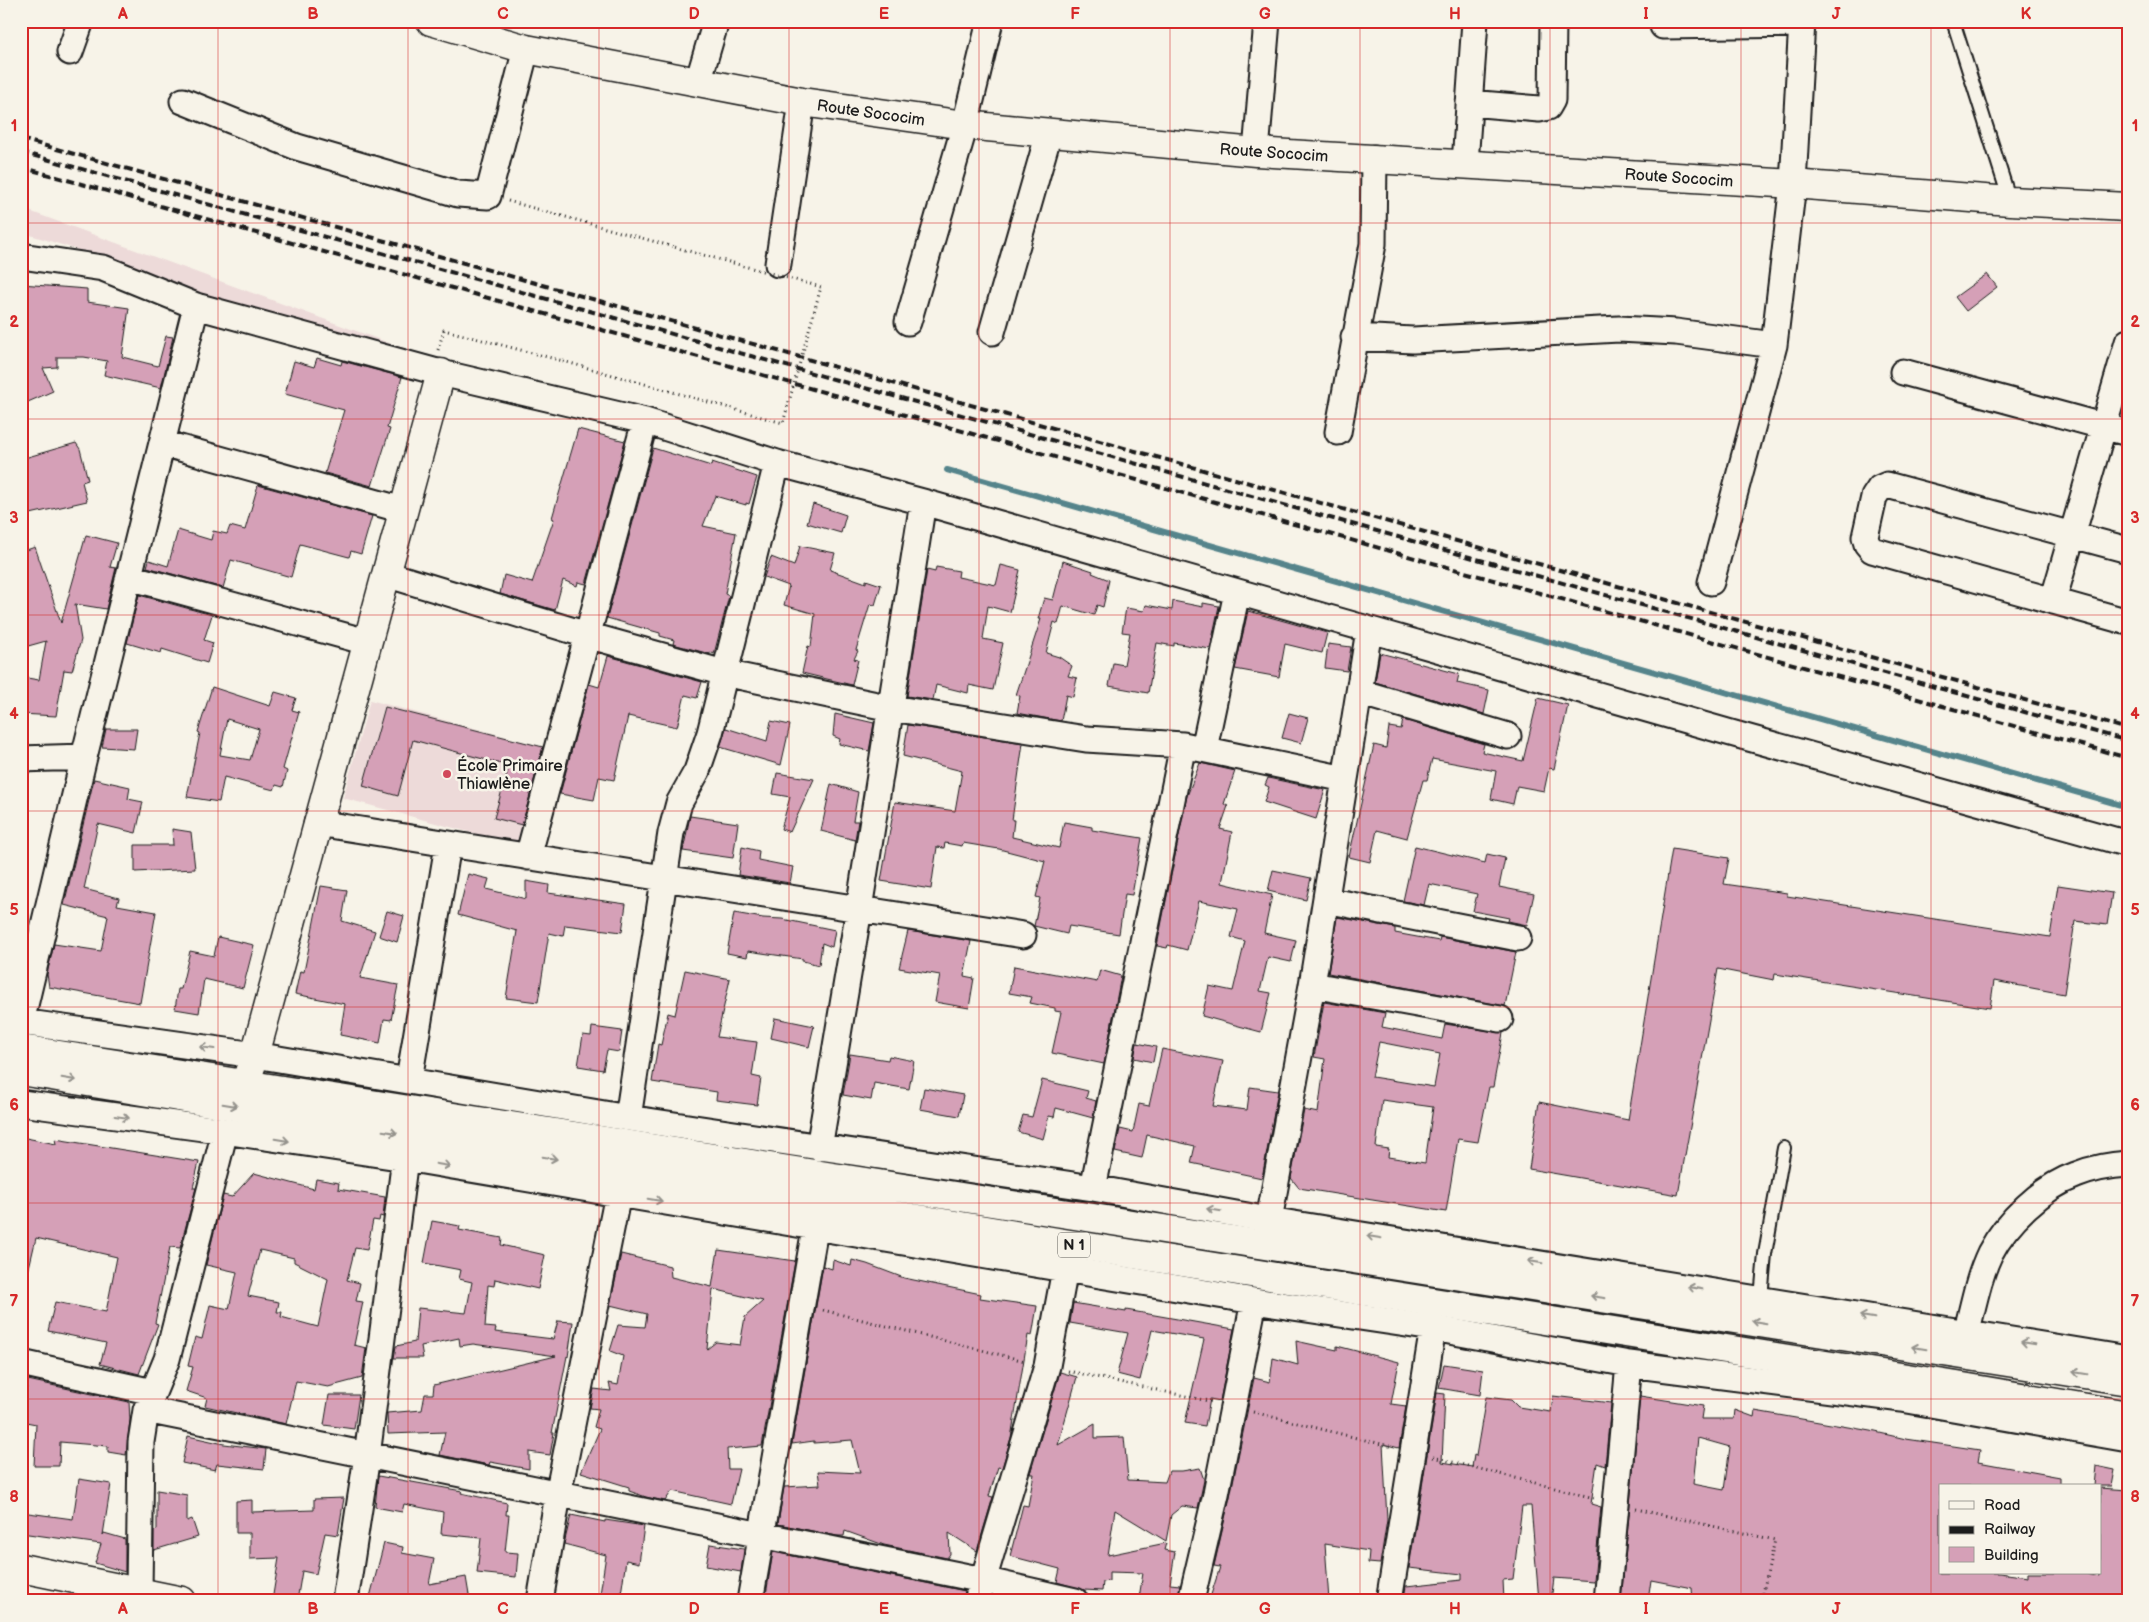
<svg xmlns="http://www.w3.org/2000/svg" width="2149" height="1622" viewBox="0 0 2149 1622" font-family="'Balsamiq Sans',sans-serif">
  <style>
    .built { fill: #eddad9 }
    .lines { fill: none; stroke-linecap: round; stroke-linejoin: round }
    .stream { stroke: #54848b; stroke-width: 6 }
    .building { fill: #d5a0b7; stroke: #1c1c1c; fill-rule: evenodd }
    .service-casing { stroke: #1c1c1c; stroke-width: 16 }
    .minor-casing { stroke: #1c1c1c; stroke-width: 29 }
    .tertiary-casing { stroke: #1c1c1c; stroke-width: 31 }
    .trunk-casing { stroke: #1c1c1c; stroke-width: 31 }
    .path { stroke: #1c1c1c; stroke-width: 3; stroke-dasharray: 1 4; stroke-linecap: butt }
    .service { stroke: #f7f3e8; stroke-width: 12 }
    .minor { stroke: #f7f3e8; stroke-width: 25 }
    .tertiary { stroke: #f7f3e8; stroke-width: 28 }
    .trunk { stroke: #f7f3e8; stroke-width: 28 }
    .rail { stroke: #1c1c1c; stroke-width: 4; stroke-dasharray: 8 4; stroke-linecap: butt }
    .path-bridge { stroke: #1c1c1c; stroke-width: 3; stroke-dasharray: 1 4; stroke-linecap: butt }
    .oneway { stroke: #94928c }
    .grid { fill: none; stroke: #d62828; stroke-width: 1; stroke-opacity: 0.55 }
    .poi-dot { fill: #d1495b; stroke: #f7f3e8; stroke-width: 2 }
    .labels { text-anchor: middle; stroke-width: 5; stroke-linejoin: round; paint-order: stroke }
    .shield { fill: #f7f3e8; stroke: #5e5c59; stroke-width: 1 }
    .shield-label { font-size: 15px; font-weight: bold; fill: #1c1c1c }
    .street-label { font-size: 16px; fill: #1c1c1c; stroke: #f7f3e8 }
    .poi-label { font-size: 16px; fill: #1c1c1c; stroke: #f7f3e8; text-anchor: start }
    .neatline { fill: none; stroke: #d62828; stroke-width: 2 }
    .grid-label { font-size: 16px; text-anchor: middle; font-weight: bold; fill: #d62828 }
  </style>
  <rect width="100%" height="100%" fill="#f7f3e8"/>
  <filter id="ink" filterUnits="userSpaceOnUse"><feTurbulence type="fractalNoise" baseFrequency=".02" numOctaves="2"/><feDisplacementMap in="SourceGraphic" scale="10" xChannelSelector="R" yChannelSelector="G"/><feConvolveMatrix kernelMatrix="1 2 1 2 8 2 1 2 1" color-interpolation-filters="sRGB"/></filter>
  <g filter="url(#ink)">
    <path class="built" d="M21 208 408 350 196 295 129 266 21 232Z
      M370 700 551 749 524 847 343 798Z"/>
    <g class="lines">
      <path class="stream" d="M947 470 2128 807"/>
    </g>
    <path class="building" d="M1987 274 1997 287 1966 311 1955 297Z
      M21 284 87 289V302L129 308 122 357 158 366 166 336 173 337 161 388 104 375 107 361 84 357H57V367L43 368 53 391 21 405Z
      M317 358 341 365 342 361 402 377 387 428 390 429 372 486 325 473 344 410 285 394 294 361 314 367Z
      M578 429 625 441 586 584 578 582 577 586 563 580 555 610 500 594 504 575 532 583 554 519 552 518Z
      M76 443 80 449 88 480 82 482 87 501 26 515 21 495V459Z
      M653 448 711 466 712 462 757 477 749 504 746 503V505L715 496 703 526 736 533 725 594 729 596 714 654 710 652V654L673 644 674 640 660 636V633L607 618Z
      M258 485 372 516 361 554 351 551 349 557 300 544 291 577 231 560 223 588 147 567 149 560 168 566 178 530 211 540 213 531 227 534 230 526 245 530Z
      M813 504 846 515 841 533 807 523Z
      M86 535 117 543 110 567 116 568 106 609 75 604 81 640 72 671 64 670 56 716 21 714V677L39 680 46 641 21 648V552L35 547 61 623Z
      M800 546 835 553 830 570 866 583V580L881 585 875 605 870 604 856 650 858 651 854 659 858 660 852 685 802 673 808 646 811 647 815 614 784 605 789 586 764 577 771 557 794 566Z
      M1063 561 1093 571 1092 573 1109 580 1103 607 1097 605 1094 615 1063 606 1058 624 1054 622 1046 653 1059 657 1072 666 1068 676 1077 678 1073 697 1066 695 1061 721 1017 713 1020 696 1016 695 1041 619H1038L1044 598 1053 600Z
      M1001 565 1020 570 1010 612 988 606 983 639 1003 643 993 690 969 685 968 693 936 685 933 700 907 696 927 570 935 572 936 567 959 571 958 577 996 585Z
      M139 595 212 615 204 640 213 643 207 663 162 649 161 653 127 643Z
      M1173 601 1203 607V603L1219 606 1210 649 1174 643V646L1157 643 1148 693 1109 686 1113 663 1124 665 1130 633 1122 632 1126 608 1144 611 1146 605 1172 610Z
      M1248 611 1327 633 1322 653 1285 644 1279 677 1235 669Z
      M1328 644 1351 647 1347 671 1325 668Z
      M1380 653 1459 674 1457 683 1489 690 1484 714 1375 682Z
      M608 656 702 682 697 698 685 695 677 727 628 716 614 780 599 777 594 800 560 794 589 684 599 687Z
      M212 687 270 706 275 692 296 698 292 710 299 712 283 769 287 771 283 787 276 785 274 790 224 777 219 802 187 797 200 733 198 732ZM227 719 259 729 250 760 220 755Z
      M1538 698 1568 705 1554 769 1549 768 1544 791 1517 786 1513 804 1491 799 1496 771 1432 759 1427 780H1423L1407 838 1377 830 1370 862 1349 857 1374 745 1386 748 1389 727 1401 729 1403 720 1484 744 1482 752 1523 761Z
      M385 707 543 747 522 825 494 818 509 766 413 740 398 796 363 786Z
      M1289 713 1308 718 1301 743 1282 738Z
      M835 714 874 723 869 751 839 744 840 739 833 736Z
      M771 721 790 725 781 765 720 747 726 728 767 741Z
      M908 725 1023 743 1012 820H1014L1012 837 1059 848 1064 822 1092 827V830L1142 838 1132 895 1125 894 1119 934 1069 926 1067 934 1034 926 1040 898 1036 897 1045 861 999 849 963 843 962 846 945 843 944 848 937 847 931 889 881 881 895 802 955 811 962 771 903 756Z
      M106 729H137L134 749 102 747Z
      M1200 763 1235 771 1224 804 1228 806 1220 829 1232 832 1222 883 1272 895 1264 933 1296 940 1291 962 1268 957 1260 991 1271 993 1261 1032 1202 1016 1209 986 1233 991 1245 941 1231 937 1238 909 1199 901 1187 950 1168 945 1167 948 1157 946 1187 796Z
      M777 773 814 779 790 832 781 829 790 797 773 794Z
      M1268 778 1325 790 1316 819 1264 802 1269 787 1265 785Z
      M94 779 130 787 128 799 143 802 136 833 98 824 84 889 119 898 117 905 156 912 140 1003 49 987 47 974 54 944 101 951 108 916 64 905Z
      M831 784 858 792 853 821H858L855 840 821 831Z
      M690 816 738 823 733 858 683 851Z
      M172 829 191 832 195 869 135 872V845H173Z
      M1415 846 1485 863 1487 854 1505 858 1499 887 1534 894 1527 925 1508 921 1509 918 1473 911 1477 894 1429 884 1424 905 1403 901Z
      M742 847 759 851 758 860 793 867 790 883 738 875Z
      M1672 849 1729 858 1724 884 1787 893V896L2050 937 2058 885 2112 893 2107 925 2075 921 2064 994 1994 981 1990 1008 1775 974 1774 980 1718 969 1678 1195 1529 1169 1539 1102 1628 1120Z
      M1273 870 1311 878 1306 900 1268 891Z
      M468 874 489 879 486 889 526 899V881L549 885 548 893 626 904 622 932 565 925 563 936 549 933 538 1002 506 998 517 931 458 915Z
      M321 886 347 890 342 921 375 931 360 978 398 985 391 1020 384 1019 380 1043 340 1035 345 1004 295 994 300 971 304 972Z
      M387 911 404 916 397 942 379 936Z
      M734 913 763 918 782 919 835 930 832 947 822 943 819 965 803 961V959L748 951 747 957 727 953Z
      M1337 917 1395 928V933L1439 941 1440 937 1516 952 1505 1006 1328 973Z
      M908 931 971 941 964 976 974 978 969 1008 935 1002 940 975 899 968Z
      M218 937 254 945 243 988 204 979 199 1013 175 1009 178 989H181L190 951 214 956Z
      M1014 966 1097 982 1100 970 1121 976 1104 1064 1052 1053 1061 1012 1055 1011V1008L1030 1003 1032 997 1009 993Z
      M685 970 730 979 717 1037 757 1042 752 1076 761 1078 757 1105 716 1100 717 1092 652 1082 658 1044 661 1045 668 1013 675 1015Z
      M1324 1002 1385 1013 1382 1027 1442 1039 1445 1024 1503 1033 1493 1087H1489L1478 1142 1458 1139 1446 1212 1299 1188 1291 1178 1304 1110 1318 1113 1325 1059 1314 1057ZM1379 1042 1440 1054 1434 1087 1372 1077ZM1382 1100 1433 1107 1425 1163 1388 1157 1389 1149 1376 1147Z
      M775 1018 814 1026 809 1047 771 1038Z
      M592 1027 622 1031 619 1052 607 1050 603 1070 578 1066 583 1035 591 1036Z
      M1137 1043 1156 1047 1153 1062 1134 1058Z
      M1162 1049 1223 1061 1213 1106 1247 1110 1250 1087 1278 1091 1262 1178 1191 1163 1195 1146 1147 1135 1142 1158 1115 1152 1120 1129 1133 1132 1139 1104 1149 1106Z
      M850 1054 888 1060 889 1056 914 1061 909 1089 874 1083 871 1100 843 1095Z
      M1042 1080 1088 1091 1086 1098 1096 1101 1093 1118 1056 1108 1054 1117 1049 1116 1043 1139 1018 1132 1023 1115 1032 1117Z
      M924 1088 963 1095 959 1116 920 1109Z
      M21 1137 56 1144 55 1139 199 1162 193 1188H196L180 1248 170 1247 155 1323 158 1324 139 1374 100 1364 106 1343 48 1331 55 1302 106 1312 117 1257 36 1238 28 1272 21 1271Z
      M254 1173 314 1189 316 1179 339 1183 338 1189 385 1197 383 1217 380 1216 379 1221 373 1220 367 1250 355 1248 347 1280 360 1283 356 1301 363 1302 354 1345 366 1348 362 1378 328 1387 296 1381 286 1424 205 1406 207 1398 186 1391 193 1367 188 1366 195 1337 202 1339 210 1305 229 1309 237 1272 206 1265 223 1195 232 1197ZM260 1250 294 1258V1262L328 1279 318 1327 281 1317 282 1312H277L279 1302 248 1296Z
      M432 1221 460 1226 459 1230 502 1238 501 1245 545 1255 538 1289 495 1279 494 1286 488 1285 485 1327 496 1328 495 1332 553 1339 558 1321 573 1322 568 1357 567 1356 552 1433H554L550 1455 529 1452V1469L490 1462 489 1465 440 1455 445 1432 388 1434 387 1413 422 1410 425 1394H433L434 1385 556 1356 473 1344 460 1346 459 1338 421 1346 423 1358H394L396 1346 415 1342 418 1308 466 1313 472 1282 459 1279 461 1270 424 1263Z
      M718 1250 795 1261 762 1446 727 1449 728 1469H739L731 1504 672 1491 665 1501 646 1497 629 1491V1487L581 1472 600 1429 594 1427 599 1409 590 1408 594 1389 611 1391 609 1383 618 1385 623 1356 610 1351 618 1325 645 1327 647 1314 610 1305 621 1254 670 1266 671 1277 712 1287ZM713 1289 763 1301 745 1317 740 1345 716 1342 707 1349Z
      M833 1260 851 1266 852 1260 867 1264 904 1278 981 1294 980 1298 1037 1306 1032 1336 1028 1335 1011 1438 1002 1468 998 1467 989 1496 993 1497 977 1551 949 1533 950 1554 947 1558 884 1545 845 1531 844 1536H837L778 1524 784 1487 820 1485 818 1471 860 1473 852 1440 814 1443V1441L792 1444 823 1266 832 1269Z
      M1073 1303 1126 1312V1310L1234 1329 1220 1401 1210 1399 1205 1426 1185 1423 1204 1339 1152 1330 1140 1380 1117 1374 1128 1333 1070 1323Z
      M1296 1341 1337 1350V1346L1399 1362 1391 1404 1406 1406 1399 1448 1383 1444 1387 1520 1380 1564 1368 1563 1369 1551 1325 1544 1329 1601H1209L1220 1567 1214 1566 1230 1497 1254 1378 1270 1382 1273 1358 1298 1365Z
      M1444 1364 1483 1370 1480 1395 1439 1388Z
      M1060 1372 1077 1377 1058 1445 1095 1424V1438L1124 1437 1128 1480 1165 1482 1169 1471H1182L1200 1468 1204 1480 1198 1508 1182 1506 1171 1515 1166 1541 1115 1510 1108 1555 1166 1543 1164 1550 1175 1552 1170 1584 1180 1585 1177 1601 1139 1598 1143 1573 1109 1572V1581L1103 1582 1102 1591 1084 1590 1057 1582 1060 1569 1010 1556 1023 1505 1028 1506 1034 1474H1030Z
      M28 1380 129 1402 130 1420 126 1455 108 1452V1446L60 1442 59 1466H34L36 1424 21 1421Z
      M1437 1393 1445 1394 1442 1462 1472 1467 1474 1455 1476 1456 1486 1397 1511 1400 1518 1407 1551 1412 1553 1396 1611 1403 1605 1466 1597 1463 1591 1504 1601 1507 1594 1581 1554 1578 1551 1601H1539L1531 1506H1522L1513 1579 1503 1580 1504 1601H1404L1406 1586 1462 1580V1574L1409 1568Z
      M329 1395H359L354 1429 324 1425Z
      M1640 1396 1703 1406 1701 1419H1734L1735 1410 1754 1417 1755 1411 1871 1431 1906 1439 1980 1450 1978 1462 2060 1477V1486H1940V1573H1999L2028 1577V1573H2087L2100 1576V1488L2128 1490V1601H1693L1692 1588 1651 1580 1648 1601H1621ZM1698 1438 1730 1447 1724 1490 1693 1484Z
      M188 1436 224 1444 266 1449 264 1469 217 1464 215 1470 182 1463Z
      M2096 1466 2115 1470 2112 1486H2094Z
      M378 1476 462 1491 461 1493 507 1503 506 1515H509L505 1552 518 1553 516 1577 477 1573 481 1538 441 1534 443 1512 404 1504 402 1512 375 1507Z
      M79 1479 111 1484 103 1535 104 1533 125 1539V1572L95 1563 101 1544 21 1533V1512L73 1519Z
      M157 1490 187 1495V1521L192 1519 198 1537 154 1550V1531L157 1530Z
      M344 1498 338 1535 325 1533 316 1574 302 1571 297 1601H272L279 1558 250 1559V1533H236V1501L252 1500V1512L314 1510V1499Z
      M571 1515 605 1522V1520L644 1526 639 1563 626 1560 620 1601H599L606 1555 564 1544Z
      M384 1543 403 1547 402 1553 434 1559 429 1584 466 1577 470 1601H385L370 1597Z
      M710 1544 744 1549 741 1572 706 1566Z
      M773 1552 965 1591 963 1601H765Z"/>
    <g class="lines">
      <g class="service-casing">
        <path id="service" d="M1953 21 2010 201
          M1761 1298 1765 1254 1784 1148"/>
      </g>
      <g class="minor-casing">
        <path id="minor" d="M1663 26 1802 24
          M70 52 81 21
          M698 82 716 21
          M183 101 297 147 458 194 488 196 526 49
          M1469 103 1539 109 1548 107 1552 100 1553 21
          M1256 152 1267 21
          M1465 163 1475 21
          M21 256 103 268 196 306 441 373 645 421 777 463 923 502 1731 733 2128 844
          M778 264 802 102
          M908 322 965 125 990 21
          M992 332 1049 133
          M1354 337 1413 340 1619 329 1676 332 1774 345
          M1903 372 2128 433
          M1338 432 1373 244 1374 158
          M162 443 403 510
          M2128 550 1887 485 1880 488 1874 497 1865 537 1867 544 1872 550 2128 622
          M386 574 587 635 724 673 891 708 1086 739 1183 745 1345 779
          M129 577 367 642
          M1711 582 1774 345 1793 184 1802 21
          M2053 601 2128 342
          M1359 692 1508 736
          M1204 749 1237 592
          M21 759 84 757
          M317 823 1023 935
          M528 857 645 421
          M1326 900 1518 938
          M1312 985 1500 1019
          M21 1022 255 1055 628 1118 1093 1188 1269 1220 2128 1359
          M21 1022 84 757 196 306
          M409 1080 448 845
          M21 1103 225 1131 405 1158 1254 1301 1433 1328 1629 1364 1902 1399 2128 1439
          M628 1118 671 833 679 803 697 771 710 733 777 463
          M819 1148 859 909 923 502
          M1093 1188 1183 745
          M1269 1220 1312 985 1369 630
          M1966 1334C1973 1307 1978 1278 1990 1253 2006 1222 2042 1187 2076 1175 2091 1169 2111 1165 2128 1164
          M21 1363 153 1392
          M146 1410 983 1580 1075 1601
          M139 1592 141 1442 146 1410 167 1359 225 1131
          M345 1601 367 1456 405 1158
          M540 1601 558 1495 618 1194
          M750 1601 815 1229
          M977 1601 1047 1366 1068 1253
          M1191 1601 1216 1494 1254 1301
          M1389 1601 1433 1328
          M1607 1601 1629 1364"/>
      </g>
      <g class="tertiary-casing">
        <path id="tertiary" d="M431 21 526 49 698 82 802 102 965 125 1256 152 1793 184 2010 201 2128 207
          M245 1084 255 1055 441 373
          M21 1568 182 1601"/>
      </g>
      <g class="trunk-casing">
        <path id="trunk" d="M21 1049 2128 1381
          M21 1071 1070 1244 1957 1386 2128 1415"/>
      </g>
      <path class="path" d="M508 201 674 247
        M438 350 444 330 563 361
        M823 1310 1025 1361
        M1068 1371 1213 1402
        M1253 1412 1393 1447
        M1433 1457 1594 1498
        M1636 1509 1775 1540 1761 1601"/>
      <use href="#service" class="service"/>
      <use href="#minor" class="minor"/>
      <use href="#tertiary" class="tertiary"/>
      <use href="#trunk" class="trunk"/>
      <path class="rail" d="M21 139 2128 729
        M21 152 2128 741
        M21 167 2128 758"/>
      <path class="path-bridge" d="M563 361 783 423 821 287 674 247"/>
    </g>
    <defs><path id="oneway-shaft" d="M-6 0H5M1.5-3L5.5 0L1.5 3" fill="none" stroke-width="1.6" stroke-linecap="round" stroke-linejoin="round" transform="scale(1.25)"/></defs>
    <g class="oneway">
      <use href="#oneway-shaft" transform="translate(207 1048) rotate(-172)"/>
      <use href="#oneway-shaft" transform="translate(69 1079) rotate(9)"/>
      <use href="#oneway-shaft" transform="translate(230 1105) rotate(9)"/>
      <use href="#oneway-shaft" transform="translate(122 1117) rotate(8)"/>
      <use href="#oneway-shaft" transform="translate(390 1132) rotate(9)"/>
      <use href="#oneway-shaft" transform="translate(282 1140) rotate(9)"/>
      <use href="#oneway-shaft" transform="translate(550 1158) rotate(9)"/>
      <use href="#oneway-shaft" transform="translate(443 1165) rotate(9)"/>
      <use href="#oneway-shaft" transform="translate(655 1200) rotate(10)"/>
      <use href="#oneway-shaft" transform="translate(1214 1210) rotate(-170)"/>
      <use href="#oneway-shaft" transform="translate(1374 1237) rotate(-171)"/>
      <use href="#oneway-shaft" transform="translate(1535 1262) rotate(-171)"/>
      <use href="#oneway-shaft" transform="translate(1695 1288) rotate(-171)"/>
      <use href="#oneway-shaft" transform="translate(1598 1297) rotate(-171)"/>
      <use href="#oneway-shaft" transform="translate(1867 1317) rotate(-170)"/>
      <use href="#oneway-shaft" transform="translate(1759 1322) rotate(-171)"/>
      <use href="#oneway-shaft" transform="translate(2028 1343) rotate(-171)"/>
      <use href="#oneway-shaft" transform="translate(1919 1348) rotate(-171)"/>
      <use href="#oneway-shaft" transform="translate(2080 1373) rotate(-171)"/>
    </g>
  </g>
  <path class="grid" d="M218 21V1601M408 21V1601M599 21V1601M789 21V1601M979 21V1601M1170 21V1601M1360 21V1601M1550 21V1601M1741 21V1601M1931 21V1601M21 223H2128M21 419H2128M21 615H2128M21 811H2128M21 1007H2128M21 1203H2128M21 1399H2128"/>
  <circle class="poi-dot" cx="447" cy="774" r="5"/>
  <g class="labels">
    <rect class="shield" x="1058" y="1232.5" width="32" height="25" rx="4"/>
    <g class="shield-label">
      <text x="1074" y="1250">N 1</text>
    </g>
    <g class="street-label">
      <text transform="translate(871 112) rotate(8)" y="6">Route Sococim</text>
      <text transform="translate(1274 152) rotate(4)" y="6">Route Sococim</text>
      <text transform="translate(1679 177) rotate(4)" y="6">Route Sococim</text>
    </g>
    <g class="poi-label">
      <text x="457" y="771">École Primaire<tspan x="457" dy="18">Thiawlène</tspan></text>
    </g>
  </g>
  <rect width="2149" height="1622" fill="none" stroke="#f7f3e8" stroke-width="55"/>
  <rect x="1939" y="1484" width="162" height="90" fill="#f7f3e8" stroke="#9f9d96"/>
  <rect x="1949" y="1501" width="25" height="8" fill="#f7f3e8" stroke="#9f9d96"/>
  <text x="1984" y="1510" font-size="15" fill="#1c1c1c">Road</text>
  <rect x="1949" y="1526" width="25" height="8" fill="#1c1c1c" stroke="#9f9d96"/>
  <text x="1984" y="1534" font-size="15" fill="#1c1c1c">Railway</text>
  <rect x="1949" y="1547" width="25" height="15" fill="#d5a0b7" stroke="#9f9d96"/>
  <text x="1984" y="1560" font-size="15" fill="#1c1c1c">Building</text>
  <rect x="28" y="28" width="2094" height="1566" class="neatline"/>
  <g class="grid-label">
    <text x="123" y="19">A</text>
    <text x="313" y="19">B</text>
    <text x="503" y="19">C</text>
    <text x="694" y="19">D</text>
    <text x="884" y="19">E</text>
    <text x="1075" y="19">F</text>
    <text x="1265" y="19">G</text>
    <text x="1455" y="19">H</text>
    <text x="1646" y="19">I</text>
    <text x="1836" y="19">J</text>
    <text x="2026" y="19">K</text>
    <text x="14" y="131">1</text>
    <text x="2135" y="131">1</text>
    <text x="14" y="327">2</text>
    <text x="2135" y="327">2</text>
    <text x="14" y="523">3</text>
    <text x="2135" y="523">3</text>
    <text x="14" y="719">4</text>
    <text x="2135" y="719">4</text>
    <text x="14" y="915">5</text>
    <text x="2135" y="915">5</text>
    <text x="14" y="1110">6</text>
    <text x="2135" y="1110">6</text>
    <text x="14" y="1306">7</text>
    <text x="2135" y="1306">7</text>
    <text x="14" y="1502">8</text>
    <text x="2135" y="1502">8</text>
    <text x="123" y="1614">A</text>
    <text x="313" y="1614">B</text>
    <text x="503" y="1614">C</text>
    <text x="694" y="1614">D</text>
    <text x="884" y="1614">E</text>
    <text x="1075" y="1614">F</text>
    <text x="1265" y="1614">G</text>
    <text x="1455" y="1614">H</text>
    <text x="1646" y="1614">I</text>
    <text x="1836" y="1614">J</text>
    <text x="2026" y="1614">K</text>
  </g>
</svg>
